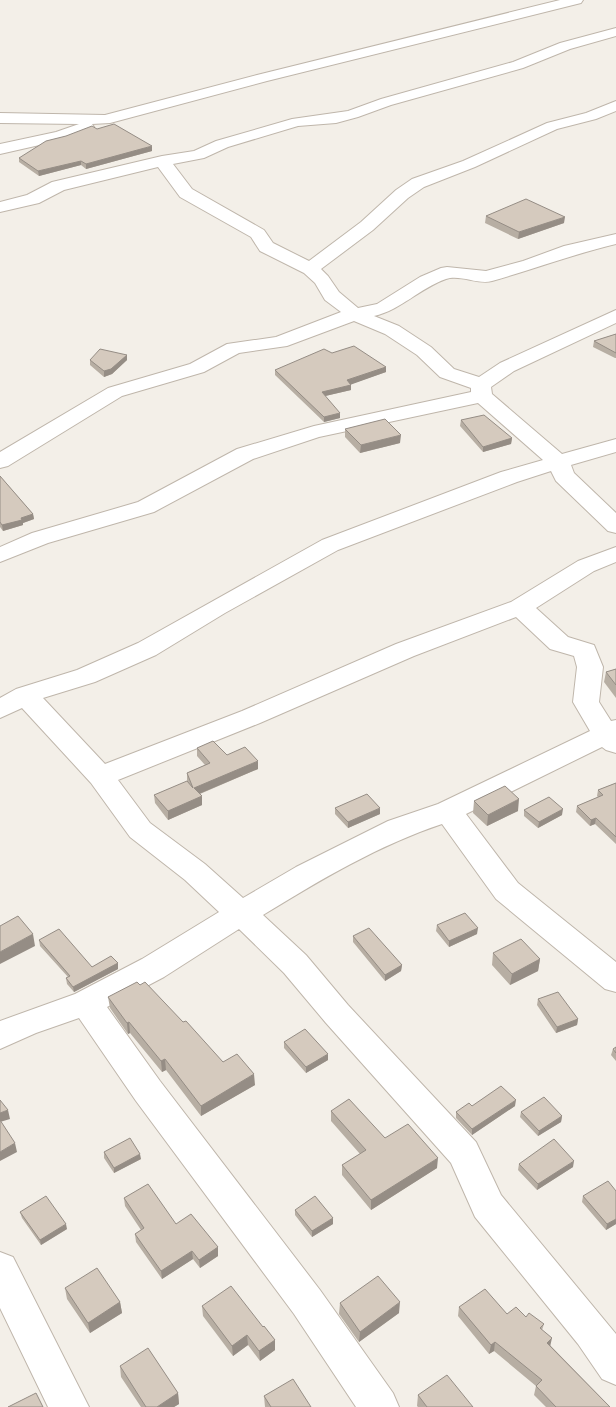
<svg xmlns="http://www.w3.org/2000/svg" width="616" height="1407" viewBox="0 0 616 1407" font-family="'Alegreya Sans',sans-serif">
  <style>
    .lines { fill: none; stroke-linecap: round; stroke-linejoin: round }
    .minor-casing { stroke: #bfb6ab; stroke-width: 2 }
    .minor { fill: #fff; fill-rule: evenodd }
    .wall { fill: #b7aea3 }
    .shaded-wall { fill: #958d85 }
    .building { fill: #d5cabe; stroke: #958d85 }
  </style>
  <rect width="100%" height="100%" fill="#f3efe8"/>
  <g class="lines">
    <g class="minor-casing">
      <path id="minor" d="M560 0H583L581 3 267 81 110 123 92 124 94 127 91 130 66 139 0 154V144L56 132 79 124 0 123V113L105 115 257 75Z
        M616 28V36L570 49 523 68 391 105 358 117 336 123 298 126 228 147 204 158 173 164 192 189 264 230 273 243 309 261 361 222 396 190 412 179 463 161 547 123 586 113 616 101V111L596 119 557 129 475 167 424 187 408 198 373 230 321 269 328 276 339 292 358 308 377 304 420 277 441 268 447 267 486 271 523 261 564 246 616 234V244C574 254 534 269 492 281 478 285 460 274 446 279 420 288 401 310 374 316L399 326 431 347 454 369 479 377 500 363 616 310V323L514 371 491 387 492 394 562 454 616 439V452L571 465 574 473 616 513V533L608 531 556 481 551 471 517 482 338 550 225 613 156 655 95 682 43 698 105 764 242 711 396 644 511 602 578 561 616 547V562L594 571 536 608 568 637 594 645 603 667 599 702 611 721 616 720V753L606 750 602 747 466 814 518 883 616 962V992L605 989 496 899 442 824C379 845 320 880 263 915L306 955 348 1005 476 1142 501 1195 616 1334V1385L602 1379 578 1344 475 1217 451 1163 326 1023 284 973 239 929 164 977 107 1007 160 1081 320 1290 393 1393 399 1407H356L294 1314 136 1101 79 1018 36 1033 0 1049V1021L75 994 142 959 219 912 185 880 130 837 91 783 22 708 0 718V698L16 689 77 670 138 643 322 540 501 472 543 460 478 403 319 437 253 459 154 512 48 543 0 562V547L32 533 138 502 237 449 314 426 471 392V388L440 377 417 355 385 334 354 321 287 346 239 353 204 372 122 396 8 466 0 468V452L108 388 190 364 227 344 276 337 341 312 325 300 315 283 304 273 260 251 251 237 180 197 158 167 64 190 39 203 0 212V202L27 195 52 182 162 156 194 151 216 141 292 119 348 111 381 99 513 62 560 43ZM516 617 550 649 574 656 577 667 573 702 590 731 438 804 388 821 296 867 243 898 205 864 150 823 118 780 260 723 414 656Z
        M0 1252 13 1257 89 1407H48L0 1308Z"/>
    </g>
    <use href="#minor" class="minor"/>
  </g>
  <path class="wall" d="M97 129 152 151 86 169 81 165 39 176 19 162V158Z
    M486 216 564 223 518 239 485 223Z
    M616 334V358H615L593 347 594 341Z
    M332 353 386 367V372L351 384V390L325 396 340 418 324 422 275 375V370Z
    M127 355V360L112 374 104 377 90 365V360Z
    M461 420 512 438 511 444 483 452 460 426Z
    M345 429 400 443 360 453 345 437Z
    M0 476 33 514 34 519 23 523V525L3 531 0 527Z
    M616 669V698L604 682 606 672Z
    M197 748 227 755 258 769 200 794 202 805 168 820 155 803 154 795 187 782V773L205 765 197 756Z
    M616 783V844L595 824 590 826 576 812 577 806 598 797 597 796 598 790Z
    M474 801 518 811 487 826 473 813Z
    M335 808 380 814 348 828 335 814Z
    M524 810 562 815 538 828 524 816Z
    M437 925 477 934 449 947 436 931Z
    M353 936 402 965 401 971 385 981 353 942Z
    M39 940 92 967 118 963V969L74 992 67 984 66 978 68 977 40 946Z
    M493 953 540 959 538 971 510 985 492 965Z
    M140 985 223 1062 255 1085 201 1116 166 1070 162 1072 130 1033 128 1034 110 1008 108 997Z
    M538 999 578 1019 577 1025 556 1033 537 1005Z
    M284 1042 328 1060 306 1073 284 1048Z
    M616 1047V1061L611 1055 613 1049Z
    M472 1106H515L472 1135 456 1118V1112Z
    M331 1111 385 1138 437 1168 371 1210 342 1175V1165L360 1154 331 1121Z
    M521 1112 562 1116 561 1122 538 1136 520 1117Z
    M104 1152 141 1159 114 1173 104 1158Z
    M519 1164 573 1167 537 1190 518 1170Z
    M616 1191V1224L606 1230 582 1202 583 1196Z
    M124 1198 176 1224 218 1247V1256L200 1268 193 1259 162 1279 136 1242 135 1234 141 1230 125 1206Z
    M295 1210 333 1224 312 1237 295 1215Z
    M20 1212 67 1229 41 1245 22 1218Z
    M65 1288 120 1302 122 1313 90 1333 67 1299Z
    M340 1303 399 1313 359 1342 339 1314Z
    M202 1306 263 1327 275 1340V1350L260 1361 248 1345 233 1356 203 1316Z
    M459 1307 526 1317 544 1324 542 1330 550 1345 610 1407H546L534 1395 536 1386 494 1351 489 1354 458 1316Z
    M120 1366 178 1393 179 1404 174 1407H141L121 1377Z
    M418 1395 473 1407H418L417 1406Z
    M264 1396 311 1407H265Z"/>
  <path class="shaded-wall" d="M152 146V151L86 169V164Z
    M81 161V165L39 176 38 171Z
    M565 217 564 223 518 239 519 232Z
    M127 355V360L112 374 104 377V371Z
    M386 367V372L347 386V380Z
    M351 385V390L321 397 322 392Z
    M340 413V418L324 422V417Z
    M401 435 400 443 360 453 361 445Z
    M512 438 511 444 483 452V447Z
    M33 514 34 519 23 523V525L3 531 2 525 21 518Z
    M258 761V769L194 796V788Z
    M202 796V805L168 820V811Z
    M519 799 518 811 487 826 488 815Z
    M380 808V814L348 828V822Z
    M563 809 562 815 538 828 539 822Z
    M596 818 595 824 590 826 591 820Z
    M478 928 477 934 449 947V941Z
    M33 934 35 946 0 964V952Z
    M540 959 538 971 510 985 512 974Z
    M118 963V969L74 992 73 987Z
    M402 965 401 971 385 981V975Z
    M578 1019 577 1025 556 1033 557 1027Z
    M129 1022 130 1033 128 1034 127 1023Z
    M328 1054V1060L306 1073V1067Z
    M165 1059 166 1070 162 1072 161 1061Z
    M254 1074 255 1085 201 1116V1106Z
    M516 1100 515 1106 472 1135V1129Z
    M8 1110 10 1119 0 1122V1113Z
    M562 1116 561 1122 538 1136 539 1131Z
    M15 1143 17 1152 0 1161V1152Z
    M140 1154 141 1159 114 1173V1168Z
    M438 1158 437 1168 371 1210V1200Z
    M574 1161 573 1167 537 1190 538 1184Z
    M333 1218V1224L312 1237V1231Z
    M616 1219V1224L606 1230 607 1224Z
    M66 1224 67 1229 41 1245 40 1240Z
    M218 1247V1256L200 1268 199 1260Z
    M192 1251 193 1259 162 1279 161 1271Z
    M120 1302 122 1313 90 1333 88 1323Z
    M400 1302 399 1313 359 1342 360 1332Z
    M247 1335 248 1345 233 1356 232 1346Z
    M552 1338 550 1347 547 1343Z
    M275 1340V1350L260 1361 259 1351Z
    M495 1342 494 1351 489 1354 491 1345Z
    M178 1393 179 1404 174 1407H157Z"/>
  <path class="building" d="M114 124 152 146 86 164 81 161 38 171 19 158 46 141 66 136 92 126 97 129Z
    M526 199 565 217 519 232 486 216Z
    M616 334V353L594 341Z
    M354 346 386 367 347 380 351 385 322 392 340 413 324 417 275 370 324 349 332 353Z
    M100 349 127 355 111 369 104 371 90 360Z
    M484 415 512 438 483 447 461 420Z
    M385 419 401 435 361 445 345 429Z
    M0 476 33 514 21 518 22 520 2 525 0 522Z
    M616 669V685L606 672Z
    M213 741 227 755 245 747 258 761 194 788 202 796 168 811 154 795 187 781 193 788 187 773 210 763 197 748Z
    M616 783V837L596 818 591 820 577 806 603 795 598 790Z
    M505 786 519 799 488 815 474 801Z
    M367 794 380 808 348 822 335 808Z
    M549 797 563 809 539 822 524 810Z
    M465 913 478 928 449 941 437 925Z
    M18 916 33 934 0 952V926Z
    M369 928 402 965 385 975 353 936Z
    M59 929 92 967 111 956 118 963 73 987 66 978 70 976 39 940Z
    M521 939 540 959 512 974 493 953Z
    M137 982 140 985 145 982 183 1022 186 1021 223 1062 237 1054 254 1074 201 1106 165 1059 161 1061 129 1022 127 1023 108 997Z
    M558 992 578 1019 557 1027 538 999Z
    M305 1029 328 1054 306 1067 284 1042Z
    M616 1047V1053L613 1049Z
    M501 1086 516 1100 472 1129 456 1112 469 1103 472 1106Z
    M544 1097 562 1116 539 1131 521 1112Z
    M349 1099 385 1138 408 1124 438 1158 371 1200 342 1165 366 1150 331 1111Z
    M0 1100 8 1110 0 1113Z
    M0 1120 15 1143 0 1152Z
    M130 1138 140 1154 114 1168 104 1152Z
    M554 1139 574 1161 538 1184 519 1164Z
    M608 1181 616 1191V1219L607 1224 583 1196Z
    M148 1184 176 1224 191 1214 218 1247 199 1260 192 1251 161 1271 135 1234 144 1228 124 1198Z
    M46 1196 66 1224 40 1240 20 1212Z
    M315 1196 333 1218 312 1231 295 1210Z
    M97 1268 120 1302 88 1323 65 1288Z
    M378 1276 400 1302 360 1332 340 1303Z
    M231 1286 263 1327 264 1326 275 1340 259 1351 247 1335 232 1346 202 1306Z
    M485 1289 507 1314 516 1307 526 1317 529 1313 544 1324 540 1328 552 1338 547 1343 610 1407H556L536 1386 542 1380 495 1342 491 1345 459 1307Z
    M148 1348 178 1393 157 1407H146L120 1366Z
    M447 1375 473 1407H427L418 1395Z
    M293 1379 311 1407H271L264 1396Z
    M36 1393 43 1407H8Z"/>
</svg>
